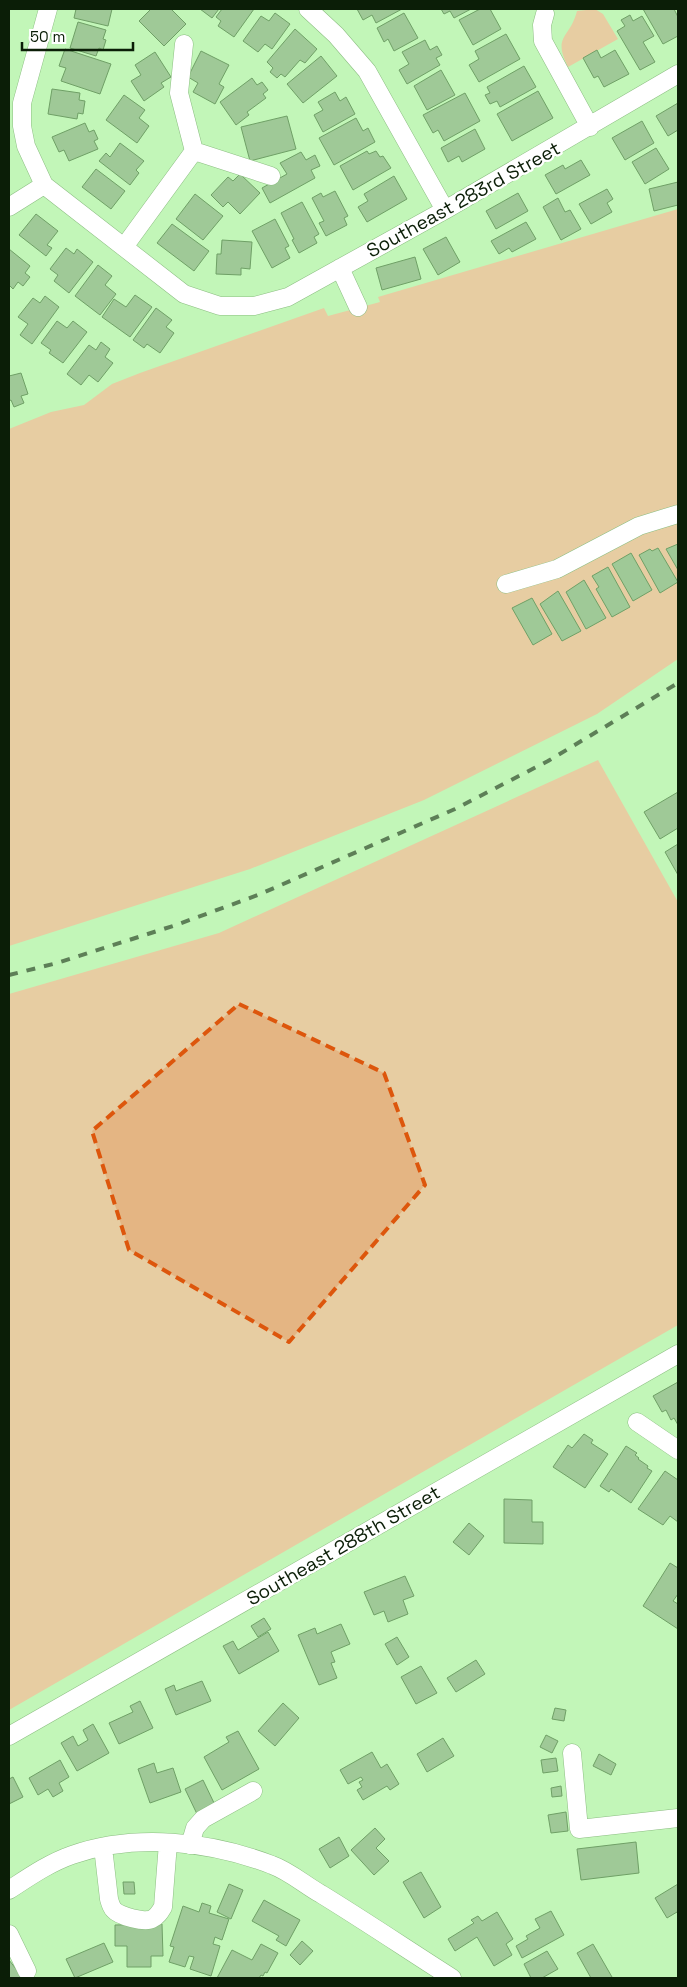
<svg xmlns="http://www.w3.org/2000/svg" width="687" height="1987" viewBox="0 0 687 1987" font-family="'Space Grotesk',sans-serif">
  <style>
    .green { fill: #e7cda2 }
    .building { fill: #9fc997; stroke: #6fa066 }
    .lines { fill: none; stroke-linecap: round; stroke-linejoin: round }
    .minor-casing { stroke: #8cbe82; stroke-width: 19 }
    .minor { stroke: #fff; stroke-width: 18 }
    .rail { stroke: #5d7f57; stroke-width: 4; stroke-dasharray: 9 9; stroke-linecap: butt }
    .marked { fill: #dd560c; fill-opacity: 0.2; stroke: #dd560c; stroke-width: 4; stroke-dasharray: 10 6; stroke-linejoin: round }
    .labels { text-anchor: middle; stroke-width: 4.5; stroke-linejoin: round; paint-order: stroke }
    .street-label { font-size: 19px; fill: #0b1e07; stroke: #fff }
  </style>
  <rect width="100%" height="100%" fill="#c2f6b8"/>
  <path class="green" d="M595 9 603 14 618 39 568 67C552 35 570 39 577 11Z
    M678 209V659L597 714 424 800 250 869 9 946V429L51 412 84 405 112 384 140 373 324 308 328 316 380 302 378 297Z
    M598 760 678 902V1325L9 1710V994L219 933Z"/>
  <path class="building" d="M76 9H112L108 26 74 18Z
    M151 9H171L186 24 164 46 139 21Z
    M200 9H219L212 18Z
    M222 9H254L234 37 218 26 221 21 216 17Z
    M357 9H402L376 23 372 15 363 20Z
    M441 9H471L454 18 450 11 444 14Z
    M480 9H490L501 29 473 45 459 20Z
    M643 9H674L678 17V36L663 44Z
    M275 13 290 24 272 49 265 44 258 52 243 41 261 16 269 21Z
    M404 13 418 38 394 51 388 39 384 42 377 28Z
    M630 15 633 21 642 16 654 36 643 42 655 62 640 70 617 31 625 26 621 20Z
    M78 22 106 30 103 39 106 40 103 50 99 48 96 56 70 48Z
    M295 29 317 49 305 63 300 60 285 77 281 74 277 78 270 72 273 68 267 62Z
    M506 34 520 59 479 82 469 65 479 59 475 51Z
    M425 40 430 50 437 46 442 55 436 58 440 65 407 84 399 70 409 64 402 52Z
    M65 49 111 64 100 94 61 81 66 68 59 66Z
    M597 50 601 58 615 50 629 74 604 87 598 76 594 78 583 58Z
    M201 51 229 65 219 84 224 87 215 104 193 92 198 83 188 77Z
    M155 52 171 77 161 83 164 87 144 101 131 81 141 75 135 65Z
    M321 56 337 76 303 103 287 84Z
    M524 66 536 87 500 107 497 101 490 104 485 95 490 93 487 87Z
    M441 70 455 95 427 110 414 86Z
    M252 78 257 85 262 82 268 90 263 94 266 98 247 112 249 115 236 125 220 102Z
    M52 89 80 93 79 100 85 101 83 114 78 113 77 119 48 114Z
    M538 91 553 118 512 141 497 114Z
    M335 92 340 101 346 97 355 114 323 132 314 115 323 110 318 102Z
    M465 93 480 121 444 141 438 130 433 133 423 115Z
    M124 95 145 110 139 118 149 126 137 143 106 120Z
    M678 103V130L668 136 656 116Z
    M287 116 296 149 250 161 241 127Z
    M356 118 363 131 368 128 375 142 334 165 319 138Z
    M642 121 654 143 625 160 612 138Z
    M85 123 89 132 94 130 98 139 94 141 98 149 69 161 64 150 59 152 52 137Z
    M475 129 485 149 462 162 459 156 448 162 441 148Z
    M120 143 144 161 136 170 139 173 130 185 99 161 106 153 110 157Z
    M656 148 669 169 645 184 632 162Z
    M367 151 369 154 376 151 380 157 383 156 391 168 353 190 340 166Z
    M301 152 306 160 315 155 320 166 311 170 315 178 270 203 262 188 287 174 280 163Z
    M581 160 590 175 556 194 545 175 563 165 565 169Z
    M96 169 125 191 111 209 82 187Z
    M240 174 260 193 240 214 228 202 223 207 211 195 228 177 233 181Z
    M394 176 407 199 367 222 358 207 368 201 364 194Z
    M678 182V205L654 211 649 189Z
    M607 189 613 199 607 203 612 212 591 224 579 204Z
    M335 191 348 216 344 218 347 225 326 236 319 223 324 221 312 198 321 193 323 197Z
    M518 193 528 211 496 229 486 211Z
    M195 194 223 216 203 240 176 219Z
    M558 198 565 212 570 210 581 229 561 240 543 207Z
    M302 202 319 234 314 237 317 243 299 253 292 240 294 239 281 213Z
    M36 214 58 231 47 245 52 248 46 256 19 235Z
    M275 219 289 246 285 248 290 258 272 268 252 231Z
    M526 222 536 239 512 252 509 248 499 254 491 241Z
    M172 224 209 251 194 271 157 243Z
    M446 237 460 262 438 275 423 249Z
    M222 240 252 242 250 269 241 268V275L216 274 217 254H221Z
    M66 248 74 254 77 249 93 262 69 293 54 281 58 275 50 269Z
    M9 249 30 266 25 273 30 277 23 286 18 282 13 289 9 285Z
    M415 257 421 279 382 290 376 268Z
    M98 265 112 276 105 285 116 294 100 315 75 296Z
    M135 295 152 307 130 337 102 317 114 299 126 307Z
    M45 296 59 307 32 344 20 335 28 324 18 317 33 298 40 303Z
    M156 308 172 320 166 327 174 333 160 353 147 344 144 348 133 340Z
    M57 321 67 328 73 321 87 332 63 363 49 353 51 350 41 343Z
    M101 342 110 349 105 357 113 363 98 382 89 375 81 385 67 374 89 345 96 350Z
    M21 373 28 394 21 396 24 403 14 407 11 400 9 401V374V376Z
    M678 544V570L666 549Z
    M658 548 678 582 660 593 639 555 650 549 652 551Z
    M631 553 652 590 633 601 612 564Z
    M608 567 630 607 612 617 596 589 599 587 592 576Z
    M584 580 606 618 586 629 566 592Z
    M558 591 581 631 562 641 540 604Z
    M532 598 552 634 533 645 512 608Z
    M678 792V828L660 839 644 812Z
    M678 844V875L665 852Z
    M678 1382V1425L674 1418 671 1420 666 1410 662 1412 653 1396Z
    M584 1434 593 1440 591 1443 608 1454 585 1488 553 1467 568 1445 572 1448Z
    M626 1446 637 1453 635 1455 639 1458 638 1459 648 1466 647 1468 652 1471 631 1503 611 1489 609 1492 600 1486Z
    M665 1471 678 1480V1522L670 1516 663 1525 638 1509Z
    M504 1499 532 1500V1522H543V1544L504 1543Z
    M469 1523 484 1536 469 1555 453 1542Z
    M670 1563 678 1568V1594L673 1601 678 1604V1629L643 1606Z
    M405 1576 414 1596 403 1600 408 1614 388 1622 384 1611 374 1615 364 1592Z
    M264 1618 271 1629 258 1637 251 1626Z
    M341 1624 350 1644 331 1652 335 1662 331 1663 337 1678 319 1685 298 1635 315 1628 317 1634Z
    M268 1632 279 1651 239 1674 223 1646 233 1641 238 1650Z
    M397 1637 409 1657 397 1665 385 1644Z
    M476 1660 485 1674 456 1692 447 1678Z
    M421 1666 437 1693 416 1704 401 1677Z
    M202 1681 211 1701 176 1715 165 1689 174 1685 176 1691Z
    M140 1701 153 1728 119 1744 109 1723 133 1712 130 1706Z
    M283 1703 299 1718 275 1746 258 1731Z
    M555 1708 566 1710 564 1721 552 1719Z
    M93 1724 109 1753 77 1771 61 1743 73 1736 78 1746 88 1740 83 1730Z
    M238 1731 259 1769 222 1790 204 1757 229 1742 226 1737Z
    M546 1735 558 1741 552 1753 540 1747Z
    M443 1738 454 1756 427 1772 417 1754Z
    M372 1752 381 1768 387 1764 399 1784 390 1790 387 1786 363 1800 357 1790 362 1787 359 1782 363 1780 361 1777 348 1784 340 1770Z
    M599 1754 616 1764 611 1775 593 1766Z
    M556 1758 558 1771 543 1773 541 1760Z
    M60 1760 69 1777 59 1783 63 1791 53 1797 48 1789 38 1795 29 1778Z
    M154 1763 157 1773 173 1768 181 1792 150 1803 138 1769Z
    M13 1777 23 1797 9 1804V1779Z
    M203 1780 215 1805 197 1814 185 1789Z
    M561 1786 562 1796 552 1797 551 1788Z
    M566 1812 568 1831 551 1833 548 1815Z
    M375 1828 385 1839 376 1848 389 1861 374 1875 351 1850Z
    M339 1837 349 1856 330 1868 319 1849Z
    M636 1842 639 1873 581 1880 577 1849Z
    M421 1872 441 1907 424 1918 403 1882Z
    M123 1882H134L135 1894H124Z
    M229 1884 243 1890 231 1919 217 1912Z
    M678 1884V1915L677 1912 667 1918 655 1898Z
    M264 1900 300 1920 286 1946 276 1940 279 1936 252 1921Z
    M202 1903 211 1906 209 1913 229 1919 222 1940 215 1937 213 1944 220 1946 211 1976 190 1969 194 1957 189 1956 185 1967 169 1962 174 1947 170 1946 183 1906 199 1912Z
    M551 1911 564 1935 522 1958 516 1946 528 1939 526 1936 540 1928 535 1919Z
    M497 1912 513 1939 506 1944 512 1955 494 1966 477 1937 455 1951 448 1939 474 1923 471 1920 478 1916 482 1921Z
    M162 1924 163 1956H151V1967H127V1946H115V1925Z
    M302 1941 313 1951 300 1965 290 1955Z
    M104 1943 113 1962 75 1978 66 1959Z
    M261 1944 278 1953 267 1973 265 1972 263 1976 261 1975 259 1978H217L232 1950 252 1960Z
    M593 1944 612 1977 610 1978H591L577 1953Z
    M547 1951 558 1969 542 1978H531L524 1964Z
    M9 1960 23 1978H9Z"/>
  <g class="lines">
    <g class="minor-casing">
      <path id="minor" d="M48 9 22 103V126L26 146 44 185 184 294 220 306H254L288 297 445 210 678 74
        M308 9 336 35 367 71 445 210
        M545 14 542 25 543 41 590 127
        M184 44 179 93 194 151 271 176
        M9 207 44 185
        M124 247 194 151
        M340 268 358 307
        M506 584 557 569 639 526 678 514
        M637 1422 678 1450
        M9 1736 678 1354
        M572 1753 579 1829 678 1818
        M190 1845 195 1828 203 1819 253 1791
        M103 1847 109 1899C110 1903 111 1907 114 1910 119 1916 145 1923 152 1919 157 1917 160 1912 163 1907L168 1843
        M9 1890C29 1877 49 1863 72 1855 135 1833 210 1841 272 1865 289 1871 305 1885 321 1894 365 1921 408 1950 452 1978
        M9 1934 27 1971"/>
    </g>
    <use href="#minor" class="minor"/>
    <path class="rail" d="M9 975 57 963 176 925 258 895 455 809 548 761 678 683"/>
  </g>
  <path class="marked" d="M239 1004 384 1073 425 1185 289 1342 129 1250 92 1131Z"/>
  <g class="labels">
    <g class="street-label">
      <text transform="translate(463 199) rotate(-29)" y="7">Southeast 283rd Street</text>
      <text transform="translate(343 1545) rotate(-30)" y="7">Southeast 288th Street</text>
    </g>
  </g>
  <rect width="687" height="1987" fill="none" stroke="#0b1e07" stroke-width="20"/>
  <path d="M22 42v8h111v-8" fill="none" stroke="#0b1e07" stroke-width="2.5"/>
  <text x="30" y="42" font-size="15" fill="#0b1e07" stroke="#ffffff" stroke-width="4" paint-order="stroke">50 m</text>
</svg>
